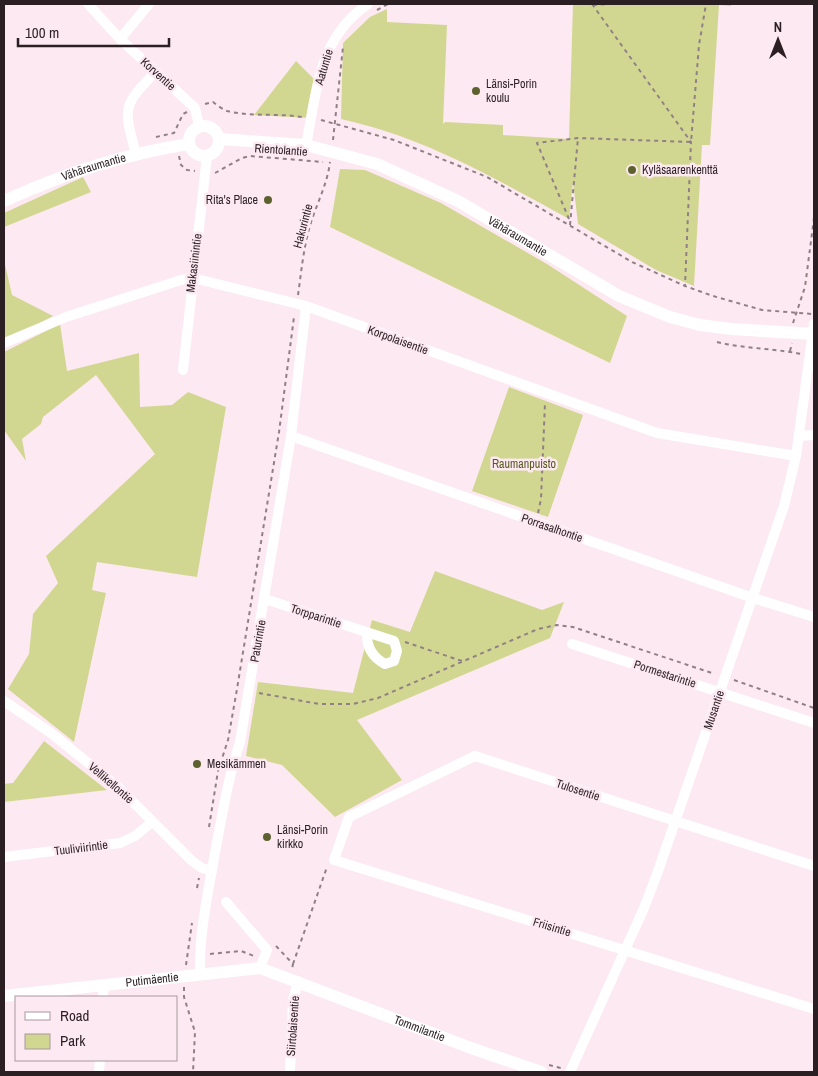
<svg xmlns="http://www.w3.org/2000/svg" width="818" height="1076" viewBox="0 0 818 1076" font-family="'Archivo Narrow',sans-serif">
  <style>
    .green { fill: #d1d791 }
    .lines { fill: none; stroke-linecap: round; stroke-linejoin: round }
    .path { stroke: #908086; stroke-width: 2; stroke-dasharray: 4 4; stroke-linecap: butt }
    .minor { stroke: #fff; stroke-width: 10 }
    .major { stroke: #fff; stroke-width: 12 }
    .poi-dot { fill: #5d612e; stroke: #fde9f1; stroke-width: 2 }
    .labels { text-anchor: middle; stroke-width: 5; stroke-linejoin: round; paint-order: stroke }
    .street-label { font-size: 12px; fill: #2b1f24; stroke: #fde9f1 }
    .poi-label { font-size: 12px; fill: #2b1f24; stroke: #fde9f1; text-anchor: start }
    .park-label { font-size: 12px; fill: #575a20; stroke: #fde9f1 }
  </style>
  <rect width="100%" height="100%" fill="#fde9f1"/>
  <path class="green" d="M573 4H731V6L719 5 710 145H702L694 286 656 270 578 224 573 182 569 219C509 186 448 151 382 130 369 126 355 122 341 119L343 43 370 17 387 9V22L447 25 443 124 445 122 503 125V135L569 139Z
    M296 61 318 83 311 118 254 115Z
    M340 169 365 170 441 203 547 264 627 316 610 363 330 227Z
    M83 177 91 192 4 227V213Z
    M4 260 12 295 53 316 4 342Z
    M60 324 67 371 139 353 140 407 172 405 188 392 226 407 197 577 97 562 92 590 106 593 74 742 8 689 29 654 33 614 58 583 46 556 155 454 96 375 43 417 41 424 22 439 26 461 4 430V352Z
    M509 387 583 415 548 517 472 491Z
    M435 571 542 610 564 602 550 638 357 720 402 780 335 817 282 765 246 756 258 682 353 693 372 620 410 632Z
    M44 741 107 790 4 802V784L13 783Z"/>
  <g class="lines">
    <path class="path" d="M592 4 691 142 685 286
      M593 5 607 4
      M377 10 388 4
      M205 104 213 102C217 105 222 109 227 111 251 117 277 113 302 117
      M321 120 394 140 487 177 632 262 685 286 713 296 762 310 812 314
      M156 137 174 133 183 114 187 112
      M333 140 343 47
      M179 156 181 165 187 170 195 171
      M215 173 242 158 250 156 323 162
      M569 219 537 143 578 138 691 142 699 45 706 4
      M570 225 578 138
      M298 295C301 274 303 253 308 233 314 208 327 187 330 162
      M793 323 805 287 814 218
      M717 342C745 349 773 348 801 354
      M790 351 792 343
      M538 513 541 499 545 403
      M405 642 465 662
      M734 680 814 708
      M259 693 319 704H353L378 698 538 629 557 625 573 627 715 674
      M209 827 218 771 228 740 237 689 279 432 294 317
      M197 888 199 878
      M276 946 293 964 292 969
      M210 954 241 951 254 956
      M293 964 327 867
      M186 965 192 923
      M184 987V997L195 1032 193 1072
      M549 1065 561 1068"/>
    <path class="minor" d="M88 4 120 39 195 108 199 126
      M120 39 149 4
      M306 145C317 91 318 38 368 4
      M136 154C124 109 121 106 156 72
      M4 343 66 317 181 280 193 278 306 306 657 433 796 456
      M183 370 207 156
      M291 436 753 598 814 617
      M799 436 814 435
      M265 599 394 641 397 651 394 661 385 664C372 657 366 647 367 632
      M572 644 814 723
      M4 701 51 733 118 787 192 861 202 868 212 871
      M4 857 120 843 135 836 152 822
      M814 866 475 756 349 817 334 860 814 1009
      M226 902 267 950 260 968
      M200 973C199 931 209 888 216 847 223 811 228 778 240 742L291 436 306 306
      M103 997 104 985
      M99 1072 100 1060
      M290 1072 293 1000 298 981
      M570 1072 644 908 657 874 784 506 796 456 814 324"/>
    <g class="major">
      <circle cx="204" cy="141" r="15"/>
      <path id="s1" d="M219 139 306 145 377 164 458 201 619 296 670 317 700 325 731 329 814 334"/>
      <path id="s2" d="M4 201C63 174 124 154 189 144"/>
      <path id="s3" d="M4 996 260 968 471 1048 541 1072"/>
    </g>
  </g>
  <g class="poi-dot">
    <circle cx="476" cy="91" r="5"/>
    <circle cx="632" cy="170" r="5"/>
    <circle cx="268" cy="200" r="5"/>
    <circle cx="197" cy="764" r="5"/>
    <circle cx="267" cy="837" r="5"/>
  </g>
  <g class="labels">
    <g class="street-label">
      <text transform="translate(324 67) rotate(-73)" y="4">Aatuntie</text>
      <text transform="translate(158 74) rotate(42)" y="4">Korventie</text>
      <text transform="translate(281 150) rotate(4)" y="4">Rientolantie</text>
      <text dy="4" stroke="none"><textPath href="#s2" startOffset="96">Vähäraumantie</textPath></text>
      <text transform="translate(303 226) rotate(-75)" y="4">Hakurintie</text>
      <text dy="4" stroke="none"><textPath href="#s1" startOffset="319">Vähäraumantie</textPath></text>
      <text transform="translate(194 263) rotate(-83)" y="4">Makasiinintie</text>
      <text transform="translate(398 340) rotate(20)" y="4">Korpolaisentie</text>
      <text transform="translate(552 528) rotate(19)" y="4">Porrasalhontie</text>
      <text transform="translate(316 616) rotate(18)" y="4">Torpparintie</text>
      <text transform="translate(258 641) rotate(-80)" y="4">Paturintie</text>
      <text transform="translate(665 674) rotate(18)" y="4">Pormestarintie</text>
      <text transform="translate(714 710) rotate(-71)" y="4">Musantie</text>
      <text transform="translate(111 783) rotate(41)" y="4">Vellikellontie</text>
      <text transform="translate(578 790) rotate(18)" y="4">Tulosentie</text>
      <text transform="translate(81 848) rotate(-7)" y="4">Tuuliviirintie</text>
      <text transform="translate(552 927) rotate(17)" y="4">Friisintie</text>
      <text dy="4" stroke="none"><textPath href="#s3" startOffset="149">Putimäentie</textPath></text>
      <text transform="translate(293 1026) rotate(-86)" y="4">Siirtolaisentie</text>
      <text dy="4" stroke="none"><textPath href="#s3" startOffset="428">Tommilantie</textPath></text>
    </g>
    <g class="poi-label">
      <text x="486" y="88">Länsi-Porin<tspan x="486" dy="14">koulu</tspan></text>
      <text x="642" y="174">Kyläsaarenkenttä</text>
      <text x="258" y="204" text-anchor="end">Rita's Place</text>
      <text x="207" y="768">Mesikämmen</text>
      <text x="277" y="834">Länsi-Porin<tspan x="277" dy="14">kirkko</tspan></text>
    </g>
    <g class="park-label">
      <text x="524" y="468">Raumanpuisto</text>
    </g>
  </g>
  <rect width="818" height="1076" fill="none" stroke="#2b1f24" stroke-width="10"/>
  <rect x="15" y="996" width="162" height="65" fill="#fde9f1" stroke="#a9989f"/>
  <rect x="25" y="1012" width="25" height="8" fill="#ffffff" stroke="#a9989f"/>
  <text x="60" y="1021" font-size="15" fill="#2b1f24">Road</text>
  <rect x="25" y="1034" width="25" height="15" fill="#d1d791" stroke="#a9989f"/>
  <text x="60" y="1046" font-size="15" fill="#2b1f24">Park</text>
  <g transform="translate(778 40)" stroke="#fde9f1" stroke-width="4" paint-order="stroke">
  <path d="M0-4L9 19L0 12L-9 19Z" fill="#2b1f24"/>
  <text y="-8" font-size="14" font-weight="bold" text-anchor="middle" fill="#2b1f24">N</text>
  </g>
  <path d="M18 38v8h151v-8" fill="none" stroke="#2b1f24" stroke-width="2.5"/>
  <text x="25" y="38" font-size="15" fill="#2b1f24" stroke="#fde9f1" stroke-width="4" paint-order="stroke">100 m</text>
</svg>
